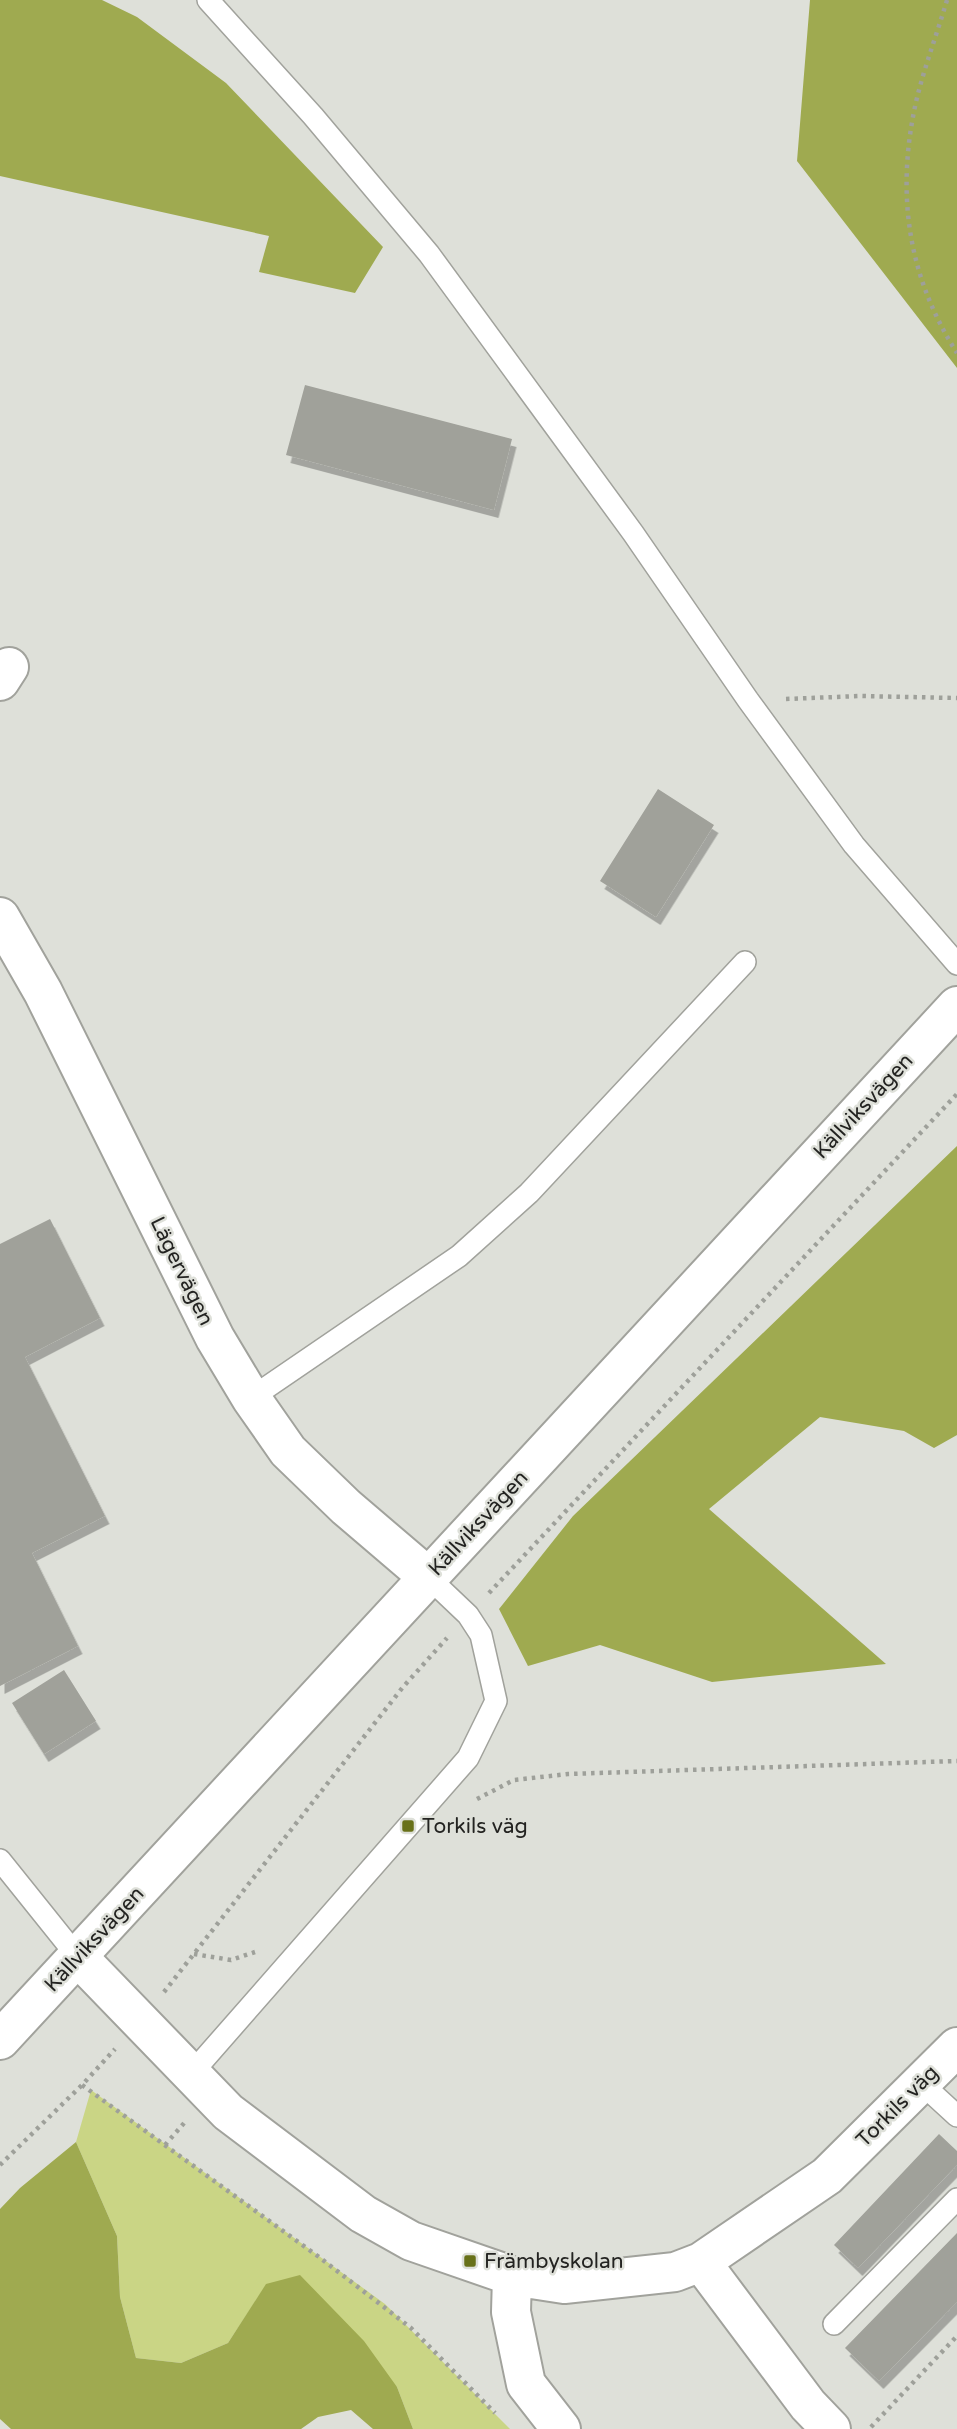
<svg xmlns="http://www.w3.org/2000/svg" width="957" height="2429" viewBox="0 0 957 2429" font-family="'Varela Round',sans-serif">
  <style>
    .green { fill: #cad585 }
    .forest { fill: #9faa50 }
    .building { fill: #a0a19a; filter: url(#shadow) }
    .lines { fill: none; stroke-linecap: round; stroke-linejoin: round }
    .service-casing { stroke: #a1a29c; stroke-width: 24 }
    .minor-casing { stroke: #a1a29c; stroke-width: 42 }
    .tertiary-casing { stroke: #a1a29c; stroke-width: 42 }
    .path { stroke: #9ea09a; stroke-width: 4.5; stroke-dasharray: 3.5 5; stroke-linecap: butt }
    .service { stroke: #fff; stroke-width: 21 }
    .minor { stroke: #fff; stroke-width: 38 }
    .tertiary { stroke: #fff; stroke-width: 38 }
    .poi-dot { fill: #687119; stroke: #dee0d9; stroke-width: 2.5 }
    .labels { text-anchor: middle; stroke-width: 5; stroke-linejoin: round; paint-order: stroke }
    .street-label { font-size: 21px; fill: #232321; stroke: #dee0d9 }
    .poi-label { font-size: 21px; fill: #232321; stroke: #dee0d9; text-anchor: start }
  </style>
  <defs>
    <filter id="shadow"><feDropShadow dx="4.5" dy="8" stdDeviation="0" flood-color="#0004"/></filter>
  </defs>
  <rect width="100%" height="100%" fill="#dee0d9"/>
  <path class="green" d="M91 2090 385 2304 510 2429H413L397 2387 266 2285 228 2343 181 2363 136 2358 120 2297 117 2236 76 2142Z"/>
  <path class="forest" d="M0 0H102L137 17 226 83 383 247 355 293 259 272 269 236 0 176Z
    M810 0H957V368L797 161Z
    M957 1146V1435L934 1448 904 1431 820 1417 709 1509 886 1664 712 1682 600 1645 528 1666 499 1609 573 1516Z
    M76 2142 117 2236 120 2297 136 2358 181 2363 228 2343 266 2284 300 2275 364 2341 397 2387 413 2429H373L351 2410 318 2417 301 2429H11L0 2419V2209L20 2188Z"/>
  <path class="building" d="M305 385 512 439 494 510 286 455Z
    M658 789 714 825 656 917 600 881Z
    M50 1219 100 1318 25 1357 105 1516 32 1553 78 1646 0 1686V1244Z
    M64 1670 96 1721 44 1754 12 1703Z
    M939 2134 957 2151V2165L858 2268 834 2245Z
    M957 2233V2302L879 2381 845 2348Z"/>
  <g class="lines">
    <g class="service-casing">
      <path id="service" d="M208 0 313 116 429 254 633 533 748 700 854 845 957 964
        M251 1398 459 1256 529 1193 745 962
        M0 1860 77 1956
        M191 2074 468 1758 496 1701 481 1635 468 1615 428 1577
        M921 2083 957 2116
        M834 2324 957 2199"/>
    </g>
    <g class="minor-casing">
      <path id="minor" d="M0 681 9 667
        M0 917 43 992 215 1338 251 1398 288 1451 346 1507 428 1577
        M77 1956 228 2112 363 2214 411 2241 512 2276 564 2284 675 2272 701 2262 827 2176 957 2047
        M701 2262 808 2405 831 2429
        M512 2276 511 2312 526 2384 561 2429"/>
    </g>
    <g class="tertiary-casing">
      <path id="tertiary" d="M0 2040 957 1006"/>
    </g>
    <path class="path" d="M947 0C937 34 924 68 916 102 896 192 907 275 957 353
      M786 699 860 696 957 698
      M489 1593 957 1094
      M477 1799 514 1780 568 1774 957 1761
      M194 1954 231 1960 255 1952
      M164 1992 403 1687 447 1638
      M82 2085 319 2257 411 2328 495 2413
      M165 2145 185 2122
      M0 2165 82 2085 115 2049
      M871 2427 957 2336"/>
    <use href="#service" class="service"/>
    <use href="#minor" class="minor"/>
    <use href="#tertiary" class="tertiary"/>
  </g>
  <g class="poi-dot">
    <rect x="401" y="1819" width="14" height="14" rx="3.5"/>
    <rect x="463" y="2254" width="14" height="14" rx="3.5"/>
  </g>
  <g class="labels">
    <g class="street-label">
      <text transform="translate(863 1106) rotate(-47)" y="7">Källviksvägen</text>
      <text transform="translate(182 1271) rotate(64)" y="7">Lägervägen</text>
      <text transform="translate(478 1523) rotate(-47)" y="7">Källviksvägen</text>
      <text transform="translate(94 1939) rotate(-47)" y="7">Källviksvägen</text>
      <text transform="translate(897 2106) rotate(-45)" y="7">Torkils väg</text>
    </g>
    <g class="poi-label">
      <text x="422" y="1833">Torkils väg</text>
      <text x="484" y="2268">Främbyskolan</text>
    </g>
  </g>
</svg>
